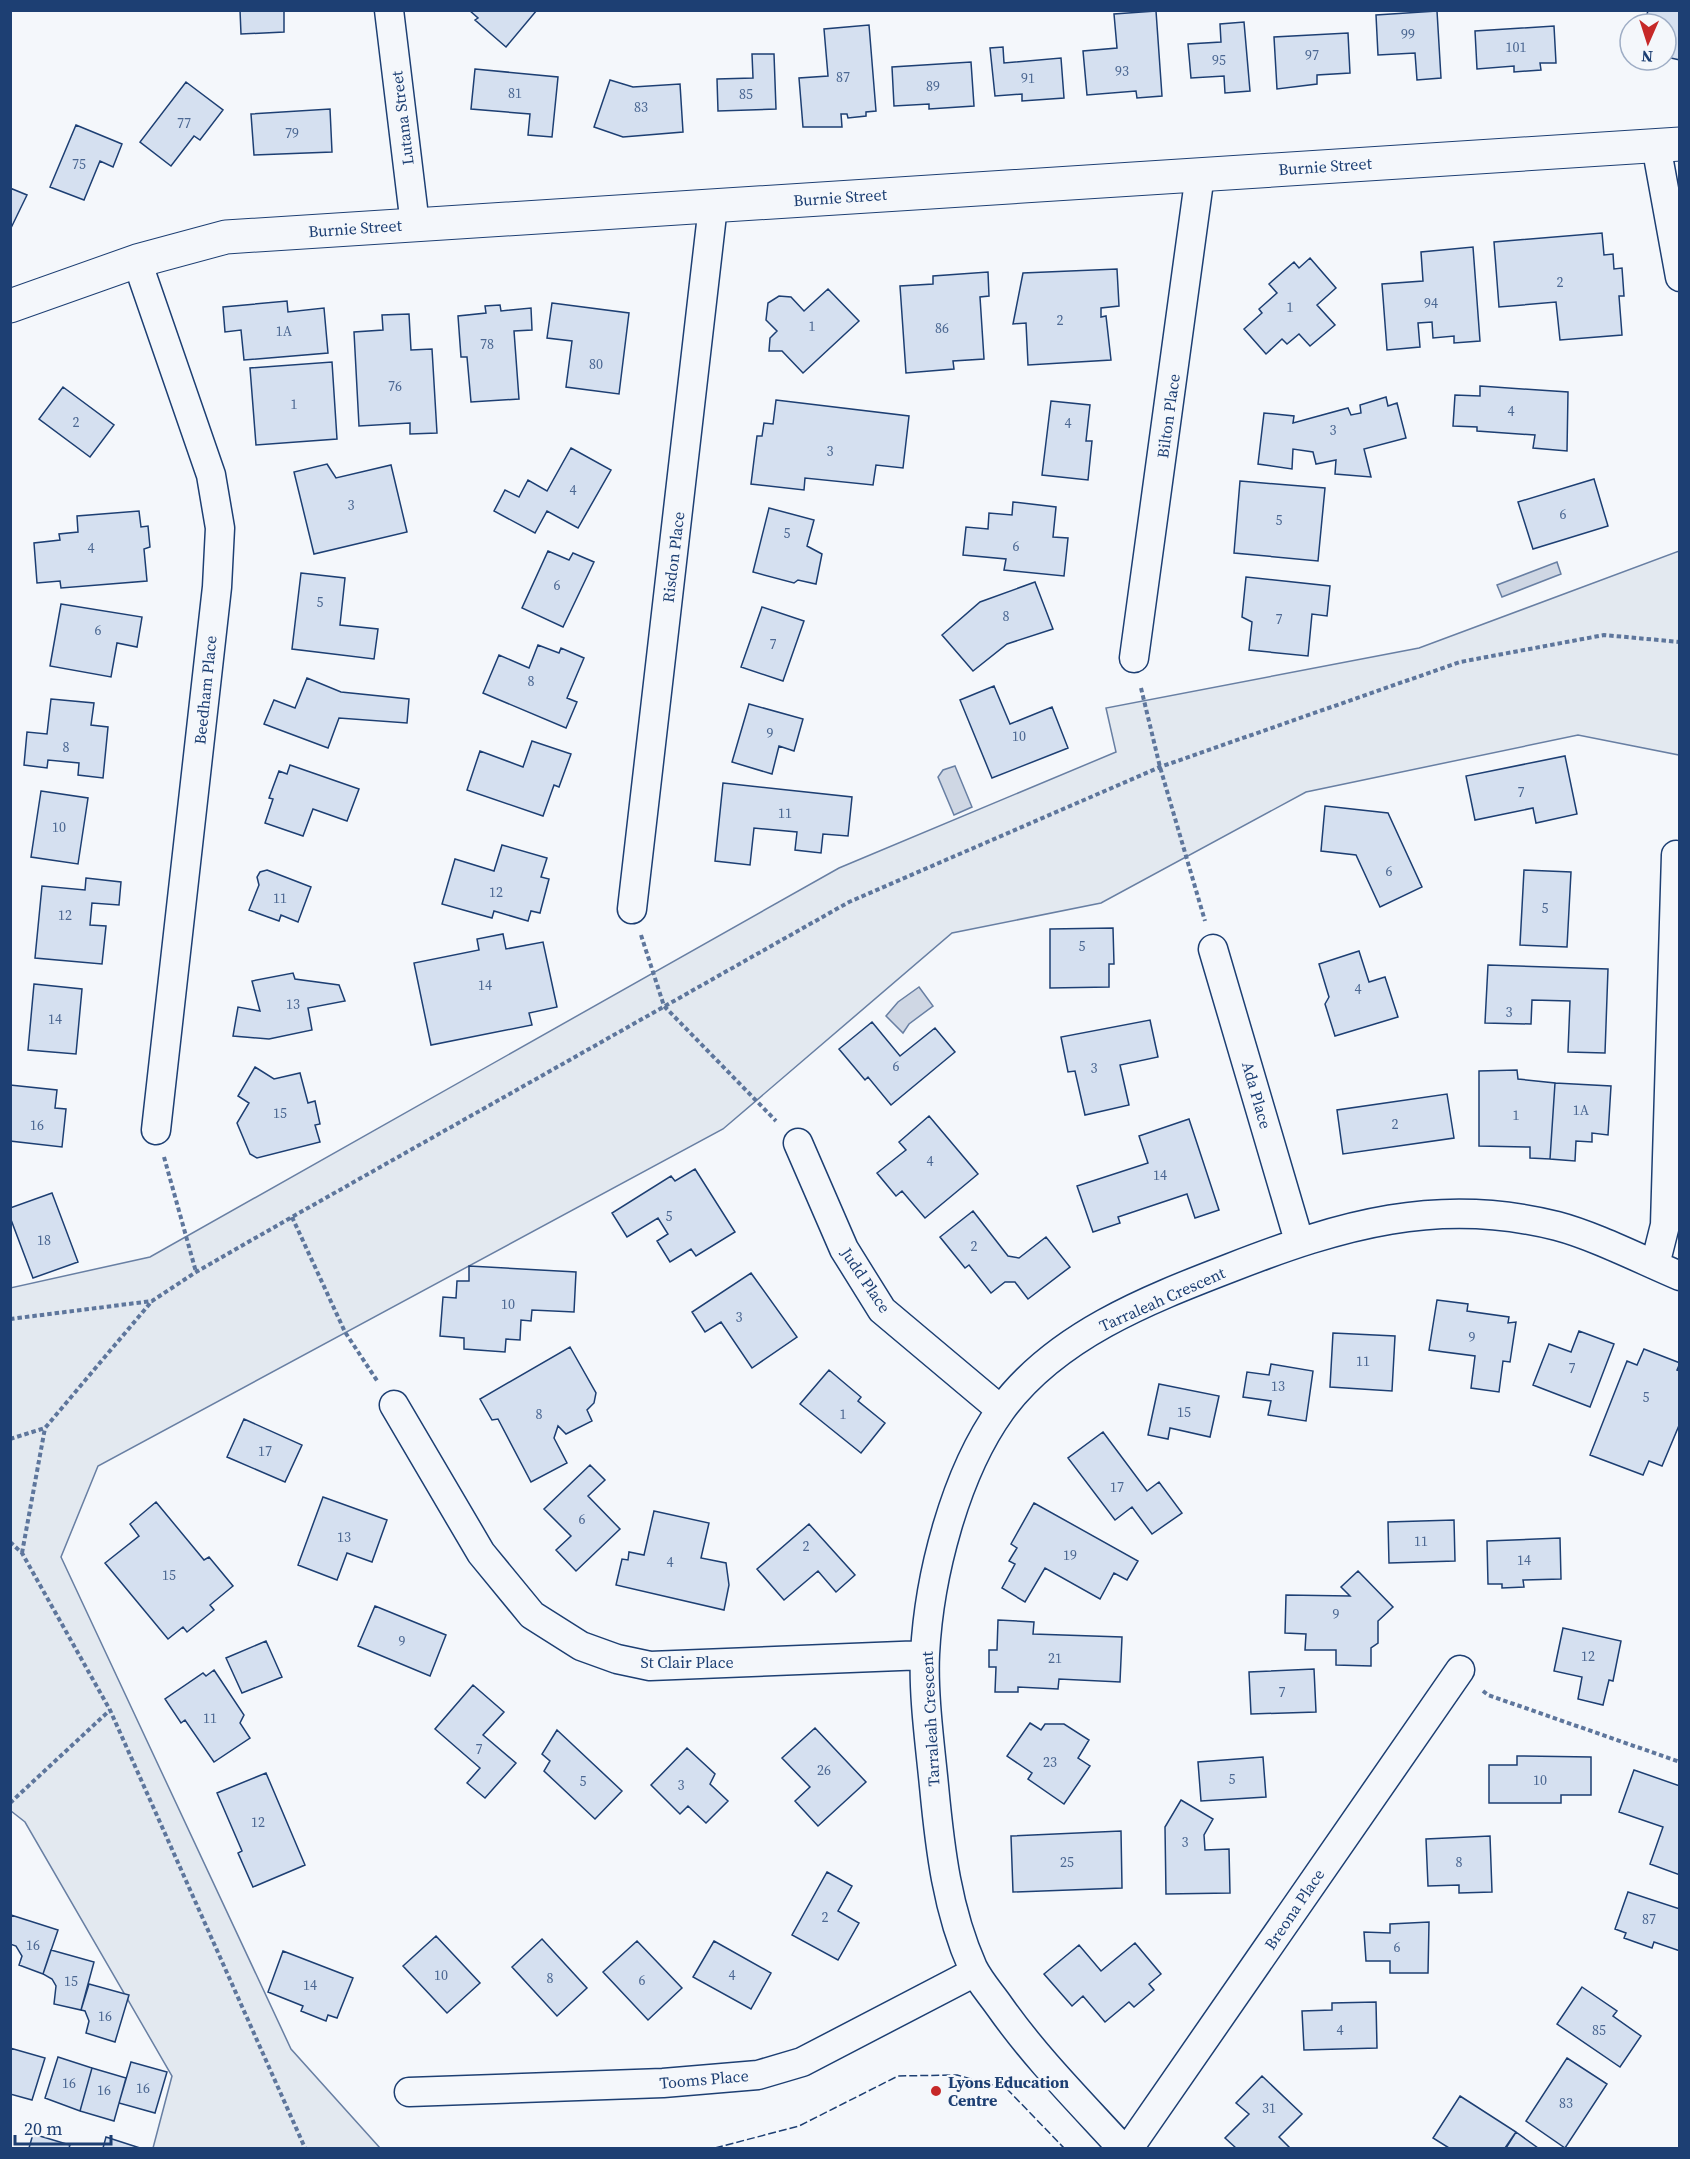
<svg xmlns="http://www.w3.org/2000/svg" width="1690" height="2159" viewBox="0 0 1690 2159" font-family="'Source Serif 4',serif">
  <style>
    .green { fill: #e3e9f0; stroke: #687fa3; stroke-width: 1.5 }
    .water { fill: #cfd7e4; stroke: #687fa3; stroke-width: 1.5 }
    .building { fill: #d5e0f0; stroke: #1d3f73; stroke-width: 1.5 }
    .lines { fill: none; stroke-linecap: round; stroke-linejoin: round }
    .minor-casing { stroke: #1d3f73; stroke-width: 31 }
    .tertiary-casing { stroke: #1d3f73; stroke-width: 35 }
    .path { stroke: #5e769c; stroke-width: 4; stroke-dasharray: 4.5 3; stroke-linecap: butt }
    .minor { stroke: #f4f7fb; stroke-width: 28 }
    .tertiary { stroke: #f4f7fb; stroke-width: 33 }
    .fence { stroke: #1d3f73; stroke-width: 1.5; stroke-dasharray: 8 3; stroke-linecap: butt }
    .poi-dot { fill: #c62828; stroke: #f4f7fb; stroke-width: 2 }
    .labels { text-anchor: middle; stroke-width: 4.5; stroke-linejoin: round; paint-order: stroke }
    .number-label { font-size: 14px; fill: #4b6792 }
    .street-label { font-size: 16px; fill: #1d3f73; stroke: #f4f7fb }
    .poi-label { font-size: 16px; font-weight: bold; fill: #1d3f73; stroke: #f4f7fb; text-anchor: start }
  </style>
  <rect width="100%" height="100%" fill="#f4f7fb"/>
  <path class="green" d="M1679 551V755L1578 735 1306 792 1101 903 952 933 723 1129 98 1466 61 1557 291 2049 380 2148H153L172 2076 25 1822 11 1811 10 1288 150 1257 839 868 1116 752 1106 708 1419 648Z"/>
  <path class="water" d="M1557 562 1561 574 1502 597 1497 585Z
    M955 766 972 807 954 815 938 777 943 770Z
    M919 987 933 1006 909 1024 903 1033 886 1016 898 1002Z"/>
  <path class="building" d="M240 10H284V32L241 34Z
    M469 10H537L506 47 475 20 478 18Z
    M1648 10H1680V60L1666 57V24H1645Z
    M1156 11 1162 96 1137 98 1136 91 1087 95 1083 51 1117 48 1114 14Z
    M1437 11 1441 78 1417 80 1415 53 1378 55 1376 15Z
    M1244 22 1250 91 1225 93 1224 76 1191 78 1188 44 1221 42 1220 24Z
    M869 25 876 111 866 112V116L848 118 847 114H841L842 127H803L799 78 828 76 824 29Z
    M1554 26 1556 63H1540L1541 70 1514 72V66L1477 69 1475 31Z
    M1348 33 1350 73 1317 75V84L1277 89 1274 37Z
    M1003 47 1004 63 1061 58 1064 98 1022 101V94L995 96 990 48Z
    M752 54H774L776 109 718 111 717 79 753 78Z
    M971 62 974 106 929 109V104L894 106 892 67Z
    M475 69 558 77 552 137 528 135 530 114 471 109Z
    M610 80 633 87 680 84 683 132 623 137 594 127Z
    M186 82 223 110 200 140 194 136 171 166 140 142Z
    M330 109 332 152 254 155 251 114Z
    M76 125 122 144 113 167 100 161 84 200 50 187Z
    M10 188 27 195 10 230Z
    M1602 233 1604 255 1613 254 1614 269 1622 268 1624 296H1619L1622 335 1560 340 1556 302 1499 307 1494 242Z
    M1473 247 1480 341 1454 343V336L1433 338 1432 322 1418 323 1420 347 1387 350 1382 284 1423 281 1421 252Z
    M1310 258 1336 288 1317 305 1335 325 1310 346 1299 334 1287 344 1282 339 1266 354 1244 329 1262 313 1259 309 1277 293 1269 284 1294 262 1299 268Z
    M1117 269 1119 306 1101 308V317L1106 316 1111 360 1028 365 1026 323 1013 324 1023 273Z
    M988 272 989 296 980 297 984 359 953 361 954 369 906 373 900 286 933 284V276Z
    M828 289 859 321 803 373 782 351H769L770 338 777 331 766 320 768 303 779 296 791 297 804 311Z
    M287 301 288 312 324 308 328 353 244 360 241 330 225 332 223 307Z
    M552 303 629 313 619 394 566 387 572 341 547 338Z
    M500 305 501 311 531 308 532 330 514 331 519 399 471 402 467 357H461L458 316 486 313 485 306Z
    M409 314 411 350 432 349 437 433 410 434V423L359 426 354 332 383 330 382 315Z
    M332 362 337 439 256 445 250 368Z
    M1480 386 1568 392 1567 451 1533 448 1535 435 1477 431V427L1453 426 1455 395 1480 396Z
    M63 387 114 425 90 457 39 419Z
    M1386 397 1388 406 1397 403 1406 438 1364 449 1371 477 1335 474 1336 460 1316 464 1313 452 1293 449 1292 469 1258 464 1264 413 1294 416 1293 423 1348 408 1351 415 1361 413 1360 405Z
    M776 400 909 416 903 468 876 465 873 485 805 478 804 490 751 484 757 436H762L764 423 773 424Z
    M1051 401 1090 405 1086 441H1092L1088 480 1042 475Z
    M571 448 611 470 578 528 547 511 535 533 494 511 505 490 519 497 528 480 547 491Z
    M327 464 336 478 391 465 407 532 314 554 294 472Z
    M1594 479 1608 526 1533 549 1518 502Z
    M1240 481 1325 488 1318 561 1234 553Z
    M1013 502 1056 507 1053 537 1068 538 1064 576 1004 570 1006 559 963 555 966 527 988 529 989 513 1012 515Z
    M769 508 814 520 807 546 822 554 816 584 798 580 794 583 753 572Z
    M139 511 141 527 148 526 150 547 144 549 147 581 61 588 60 581 37 583 34 543 60 540 59 534 78 532 77 516Z
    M548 551 569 560 573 553 594 562 563 627 522 608Z
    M301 573 345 578 340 625 378 629 374 659 292 649Z
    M1246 577 1330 586 1327 616 1312 614 1308 656 1249 650 1252 622 1242 617Z
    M1035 582 1053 629 1007 644 973 671 942 635 980 602Z
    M61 604 142 617 137 647 117 643 111 677 50 666Z
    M762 607 804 621 783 681 741 667Z
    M538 645 559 653 561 648 584 658 567 698 577 702 566 728 483 693 499 655 529 668Z
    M307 678 341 692 409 699 407 723 339 718 328 748 264 724 274 700 295 708Z
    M994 686 1010 724 1052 707 1068 748 992 778 960 700Z
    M51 699 94 703 91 725 108 727 103 778 78 775 79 763 48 760 47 768 24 765 27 732 47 734Z
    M749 704 803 719 794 751 779 746 772 774 732 762Z
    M532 741 571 754 559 787 554 785 543 816 467 790 480 751 523 767Z
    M1565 756 1577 814 1536 823 1533 808 1475 820 1466 776Z
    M290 765 359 789 347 821 313 809 303 836 265 823 273 799 269 798 279 771 287 774Z
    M723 783 852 797 848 836 823 834 821 853 795 850 797 832 754 828 750 865 715 861Z
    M41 791 88 798 78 864 31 857Z
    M1325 806 1388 813 1422 887 1380 907 1356 855 1321 851Z
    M502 845 547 858 541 877 549 879 540 913 531 911 528 921 494 911 492 918 442 904 455 859 494 871Z
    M267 870 311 887 298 922 281 915 279 921 249 910 259 885 257 877 260 872Z
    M1524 870 1571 872 1567 947 1520 945Z
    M86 878 121 882 119 905 92 903 90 925 106 926 102 964 35 958 42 886 85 890Z
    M1113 928 1114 964H1109V987L1050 988V929Z
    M503 934 506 949 543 942 557 1007 529 1013 532 1025 431 1045 414 963 479 950 477 939Z
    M1359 951 1369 982 1385 977 1398 1017 1335 1036 1325 1004 1329 997 1319 964Z
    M1488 965 1608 969 1605 1053 1568 1052 1570 1001 1532 1000 1531 1024 1485 1023Z
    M293 973 295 979 339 985 345 1001 308 1008 312 1030 269 1039 233 1036 238 1007 260 1011 252 981Z
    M34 984 82 989 76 1054 28 1050Z
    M1150 1020 1158 1057 1120 1065 1129 1105 1085 1115 1075 1071 1068 1072 1061 1037Z
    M872 1022 900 1056 935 1028 955 1052 891 1105 868 1077 865 1080 839 1049Z
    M255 1067 274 1079 300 1073 308 1103 315 1101 320 1124 315 1125 320 1142 257 1158 250 1154 237 1123 249 1103 238 1096Z
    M1517 1070 1518 1079 1555 1083 1550 1159 1530 1158V1147L1479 1146V1071Z
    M1555 1083 1611 1086 1608 1135 1592 1133V1142L1576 1141 1575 1161 1550 1159Z
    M10 1085 57 1090 55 1108 66 1109 62 1147 10 1141Z
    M1447 1094 1454 1138 1343 1154 1337 1110Z
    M929 1116 978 1174 925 1218 902 1191 896 1196 877 1173 906 1150 899 1142Z
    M1189 1119 1219 1210 1195 1218 1187 1194 1118 1217 1120 1223 1093 1232 1077 1186 1148 1163 1139 1136Z
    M695 1169 735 1232 696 1256 691 1249 670 1262 657 1241 668 1234 658 1218 627 1237 612 1213 671 1176 675 1181Z
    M52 1193 78 1262 33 1278 10 1217V1208Z
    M973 1211 1008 1256 1019 1258 1046 1237 1070 1267 1028 1299 1015 1282H1005L991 1293 969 1265 965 1268 940 1237Z
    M469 1266 576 1272 574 1312 532 1310 531 1321 521 1320 520 1340 506 1339 505 1352 464 1349V1338L440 1336 443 1297 456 1298 457 1281H469Z
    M751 1273 797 1337 752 1368 721 1322 705 1332 692 1312Z
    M1437 1300 1468 1304 1467 1311 1509 1317 1508 1323 1516 1322 1510 1362 1503 1361 1499 1392 1471 1388 1475 1356 1429 1350Z
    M1579 1331 1614 1344 1590 1407 1533 1385 1549 1344 1571 1352Z
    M1333 1333 1395 1336 1392 1391 1330 1387Z
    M570 1347 596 1393 594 1403 587 1410 592 1421 566 1434 558 1426 554 1438 567 1463 531 1482 498 1419 492 1420 480 1399Z
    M1644 1349 1680 1363 1677 1370 1680 1371V1423L1662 1466 1649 1461 1643 1475 1590 1455 1627 1361 1637 1365Z
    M1271 1364 1313 1371 1306 1421 1268 1415 1271 1401 1243 1397 1247 1372 1269 1375Z
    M829 1370 861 1397 858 1401 885 1423 861 1453 800 1404Z
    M1159 1384 1219 1396 1210 1437 1170 1428 1168 1439 1148 1435Z
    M244 1419 302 1445 285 1482 227 1457Z
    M1103 1432 1147 1491 1159 1482 1182 1513 1152 1534 1132 1507 1115 1520 1068 1458Z
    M590 1465 605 1480 588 1496 620 1529 576 1571 556 1550 571 1536 544 1509Z
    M323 1497 387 1520 372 1562 347 1553 337 1580 298 1565Z
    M156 1502 204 1560 209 1557 233 1586 210 1605 214 1610 187 1632 183 1627 168 1639 105 1563 139 1536 130 1524Z
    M1034 1503 1138 1561 1127 1580 1114 1573 1100 1599 1045 1568 1025 1602 1002 1588 1015 1564 1009 1561 1017 1548 1011 1544Z
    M654 1511 709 1523 701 1558 726 1563 729 1585 724 1610 616 1585 622 1559 628 1560 629 1552 644 1555Z
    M1454 1520 1455 1561 1389 1563 1388 1522Z
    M809 1524 855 1575 836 1592 818 1571 784 1600 757 1569Z
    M1560 1538 1561 1579 1523 1580 1524 1587 1502 1588V1584H1488L1487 1541Z
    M1358 1571 1393 1607 1378 1621V1643L1371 1648V1666L1336 1665V1650H1305L1306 1634 1285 1633 1286 1595 1350 1596 1341 1587Z
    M375 1606 446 1635 430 1676 358 1646Z
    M998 1620 1034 1622 1033 1634 1122 1637 1120 1682 1059 1679 1058 1689 1018 1687V1692H995L996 1667H989V1650H997Z
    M1563 1628 1621 1641 1613 1681 1609 1680 1603 1705 1578 1699 1582 1677 1554 1671Z
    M266 1641 282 1677 242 1693 226 1658Z
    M1314 1669 1316 1712 1251 1714 1249 1672Z
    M214 1670 244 1715 240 1723 250 1738 214 1762 185 1720 181 1723 165 1699 203 1673 206 1676Z
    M473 1685 504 1712 483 1735 516 1763 485 1798 467 1783 480 1768 435 1729Z
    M1030 1723 1041 1730 1045 1724H1064L1089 1740 1078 1758 1090 1766 1064 1804 1028 1779 1032 1773 1007 1756Z
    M815 1728 866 1782 818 1826 795 1801 810 1787 782 1758Z
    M557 1730 622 1791 595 1819 544 1771 550 1761 542 1754Z
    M687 1748 715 1774 710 1784 728 1801 706 1823 688 1806 680 1814 651 1785Z
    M1517 1756 1591 1757V1795H1561V1803H1489V1765H1517Z
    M1263 1757 1266 1797 1201 1801 1198 1762Z
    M1634 1770 1680 1786V1875L1650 1864 1663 1827 1619 1812Z
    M266 1773 305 1865 253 1887 238 1853 242 1851 217 1793Z
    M1181 1800 1213 1819 1204 1835 1205 1850 1229 1849 1230 1893 1166 1894 1165 1827Z
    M1121 1831 1122 1888 1013 1892 1011 1836Z
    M1490 1836 1492 1892 1459 1893V1885L1428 1886 1426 1839Z
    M827 1872 852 1886 838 1911 859 1923 838 1960 792 1935Z
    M1628 1892 1680 1909V1951L1654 1942 1652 1948 1624 1938 1626 1933 1615 1929Z
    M11 1915 58 1930 43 1974 19 1965 22 1956 16 1946 10 1944Z
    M1429 1922 1428 1973H1390V1961H1366L1364 1932 1390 1933V1924Z
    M436 1936 480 1983 447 2013 403 1966Z
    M542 1939 587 1988 557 2016 512 1967Z
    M637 1941 682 1988 648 2020 603 1972Z
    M714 1941 771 1973 751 2009 693 1977Z
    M1135 1943 1161 1974 1149 1984 1154 1990 1134 2007 1129 2002 1105 2022 1083 1996 1072 2006 1044 1974 1079 1945 1101 1971Z
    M51 1950 94 1962 81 2010 54 2004 56 1986 52 1979 43 1974Z
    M283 1951 353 1978 337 2018 328 2015 326 2021 301 2011 303 2006 268 1992Z
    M89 1984 129 1995 115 2042 86 2033 89 2021 85 2011 81 2010Z
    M1582 1987 1617 2011 1613 2016 1641 2036 1620 2067 1557 2024Z
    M1376 2002 1377 2048 1304 2050 1302 2011 1332 2010V2003Z
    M10 2048 45 2058 32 2100 10 2094Z
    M58 2057 92 2068 80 2111 45 2098Z
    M1567 2058 1607 2084 1565 2148 1526 2121Z
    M131 2062 167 2072 155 2113 119 2103Z
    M92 2068 126 2078 114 2121 80 2111Z
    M1262 2076 1302 2114 1279 2137 1290 2148H1236L1225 2138 1249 2114 1236 2103Z
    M1460 2096 1516 2132 1505 2148H1449L1433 2138Z
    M1516 2132 1538 2148H1506Z
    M33 2134 70 2145 69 2148H29Z
    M106 2137 140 2148H103Z"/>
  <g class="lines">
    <g class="minor-casing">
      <path id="minor" d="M389 10 415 225
        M1656 145 1680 277
        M137 261 211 475 220 528 217 587 156 1130
        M1134 658 1200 174
        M632 909 713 206
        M1213 949 1299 1241
        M798 1143 844 1249 882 1310 1001 1410
        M1655 1265 1665 1225 1676 855
        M394 1405 481 1553 532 1615 581 1646 617 1659 650 1666 925 1655
        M409 2092 663 2083 758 2075 802 2062 975 1972
        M1122 2148C1080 2102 1036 2058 1000 2007 991 1994 980 1982 973 1968 947 1910 940 1849 934 1786 930 1745 923 1694 925 1654 929 1576 955 1474 1001 1410 1055 1336 1147 1300 1230 1268 1340 1225 1438 1196 1557 1226 1595 1236 1642 1260 1680 1276
        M1129 2148 1460 1670"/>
    </g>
    <g class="tertiary-casing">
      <path id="tertiary" d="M10 306 137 261 226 237 1680 144"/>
    </g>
    <path class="path" d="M1141 688 1160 767 1205 921
      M641 935 664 1006 776 1121
      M164 1157 196 1272
      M292 1217 345 1332 378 1382
      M10 1319 152 1301 196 1272 292 1217 849 902 1160 767 1460 662 1604 635 1680 642
      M10 1439 45 1428 152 1301
      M10 1542 22 1553 110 1710 305 2148
      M22 1553 45 1428
      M1483 1691 1488 1695 1680 1762
      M10 1803 110 1710"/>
    <use href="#minor" class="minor"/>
    <use href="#tertiary" class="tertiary"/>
    <path class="fence" d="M715 2148 799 2126 898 2076 957 2075 1007 2089 1064 2148"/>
  </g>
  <circle class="poi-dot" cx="936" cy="2091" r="6"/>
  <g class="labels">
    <g class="number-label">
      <text x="1408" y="39">99</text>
      <text x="1516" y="52">101</text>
      <text x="1312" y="60">97</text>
      <text x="1219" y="65">95</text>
      <text x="1122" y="76">93</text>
      <text x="843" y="82">87</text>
      <text x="1028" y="83">91</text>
      <text x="933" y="91">89</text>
      <text x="515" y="98">81</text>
      <text x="746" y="99">85</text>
      <text x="641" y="112">83</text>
      <text x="184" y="128">77</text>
      <text x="292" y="138">79</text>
      <text x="79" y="169">75</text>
      <text x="1560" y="287">2</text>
      <text x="1431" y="308">94</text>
      <text x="1290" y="312">1</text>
      <text x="1060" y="325">2</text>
      <text x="812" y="331">1</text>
      <text x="942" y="333">86</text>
      <text x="284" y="336">1A</text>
      <text x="487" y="349">78</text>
      <text x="596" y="369">80</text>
      <text x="395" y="391">76</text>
      <text x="294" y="409">1</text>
      <text x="1511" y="416">4</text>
      <text x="76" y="427">2</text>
      <text x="1068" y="428">4</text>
      <text x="1333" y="435">3</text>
      <text x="830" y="456">3</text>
      <text x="573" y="495">4</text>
      <text x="351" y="510">3</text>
      <text x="1563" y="519">6</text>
      <text x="1279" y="525">5</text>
      <text x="787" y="538">5</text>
      <text x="1016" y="551">6</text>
      <text x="91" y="553">4</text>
      <text x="557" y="590">6</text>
      <text x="320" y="607">5</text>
      <text x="1006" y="621">8</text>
      <text x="1279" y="624">7</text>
      <text x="98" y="635">6</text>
      <text x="773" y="649">7</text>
      <text x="531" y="686">8</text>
      <text x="770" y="738">9</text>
      <text x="1019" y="741">10</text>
      <text x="66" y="752">8</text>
      <text x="1521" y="797">7</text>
      <text x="785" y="818">11</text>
      <text x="59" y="832">10</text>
      <text x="1389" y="876">6</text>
      <text x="496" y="897">12</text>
      <text x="280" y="903">11</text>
      <text x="1545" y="913">5</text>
      <text x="65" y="920">12</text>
      <text x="1082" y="951">5</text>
      <text x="485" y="990">14</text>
      <text x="1358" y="994">4</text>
      <text x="293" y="1009">13</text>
      <text x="1509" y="1017">3</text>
      <text x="55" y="1024">14</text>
      <text x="896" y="1071">6</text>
      <text x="1094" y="1073">3</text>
      <text x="1581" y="1115">1A</text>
      <text x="280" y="1118">15</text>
      <text x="1516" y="1120">1</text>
      <text x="1395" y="1129">2</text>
      <text x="37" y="1130">16</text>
      <text x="930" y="1166">4</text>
      <text x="1160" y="1180">14</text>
      <text x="669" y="1221">5</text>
      <text x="44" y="1245">18</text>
      <text x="974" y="1251">2</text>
      <text x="508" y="1309">10</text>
      <text x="739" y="1322">3</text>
      <text x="1472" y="1342">9</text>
      <text x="1363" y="1366">11</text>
      <text x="1572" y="1373">7</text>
      <text x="1278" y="1391">13</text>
      <text x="1646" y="1402">5</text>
      <text x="1184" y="1417">15</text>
      <text x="539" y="1419">8</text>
      <text x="843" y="1419">1</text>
      <text x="265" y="1456">17</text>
      <text x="1117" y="1492">17</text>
      <text x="582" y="1524">6</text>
      <text x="344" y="1542">13</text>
      <text x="1421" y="1546">11</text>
      <text x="806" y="1551">2</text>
      <text x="1070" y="1560">19</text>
      <text x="1524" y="1565">14</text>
      <text x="670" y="1567">4</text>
      <text x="169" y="1580">15</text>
      <text x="1336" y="1619">9</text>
      <text x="402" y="1646">9</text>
      <text x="1588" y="1661">12</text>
      <text x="1055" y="1663">21</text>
      <text x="1282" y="1697">7</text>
      <text x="210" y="1723">11</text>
      <text x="479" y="1754">7</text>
      <text x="1050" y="1767">23</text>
      <text x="824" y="1775">26</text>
      <text x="1232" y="1784">5</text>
      <text x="1540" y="1785">10</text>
      <text x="583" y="1786">5</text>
      <text x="681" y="1790">3</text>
      <text x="258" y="1827">12</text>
      <text x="1185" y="1847">3</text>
      <text x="1067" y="1867">25</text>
      <text x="1459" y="1867">8</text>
      <text x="825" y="1922">2</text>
      <text x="1649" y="1924">87</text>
      <text x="33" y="1950">16</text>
      <text x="1397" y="1952">6</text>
      <text x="441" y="1980">10</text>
      <text x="732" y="1980">4</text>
      <text x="550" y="1983">8</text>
      <text x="642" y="1985">6</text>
      <text x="71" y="1986">15</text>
      <text x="310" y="1990">14</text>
      <text x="105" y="2021">16</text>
      <text x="1340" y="2035">4</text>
      <text x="1599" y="2035">85</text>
      <text x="69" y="2088">16</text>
      <text x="143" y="2093">16</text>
      <text x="104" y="2095">16</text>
      <text x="1566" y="2108">83</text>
      <text x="1269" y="2113">31</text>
    </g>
    <g class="street-label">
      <text transform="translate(402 118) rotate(-97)" y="6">Lutana Street</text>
      <text transform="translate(1325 166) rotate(-4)" y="6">Burnie Street</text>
      <text transform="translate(840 197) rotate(-4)" y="6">Burnie Street</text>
      <text transform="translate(355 228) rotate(-4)" y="6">Burnie Street</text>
      <text transform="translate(1168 416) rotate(-82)" y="6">Bilton Place</text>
      <text transform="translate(673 557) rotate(-83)" y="6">Risdon Place</text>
      <text transform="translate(205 690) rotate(-84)" y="6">Beedham Place</text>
      <text transform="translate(1257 1095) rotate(74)" y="6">Ada Place</text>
      <text transform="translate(866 1280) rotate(56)" y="6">Judd Place</text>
      <text transform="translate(1162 1299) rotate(-24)" y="6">Tarraleah Crescent</text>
      <text x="687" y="1668">St Clair Place</text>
      <text transform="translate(930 1719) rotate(-93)" y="6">Tarraleah Crescent</text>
      <text transform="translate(1294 1909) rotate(-56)" y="6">Breona Place</text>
      <text transform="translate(704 2079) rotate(-5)" y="6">Tooms Place</text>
    </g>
    <g class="poi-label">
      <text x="948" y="2088">Lyons Education<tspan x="948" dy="18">Centre</tspan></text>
    </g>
  </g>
  <rect width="1690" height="2159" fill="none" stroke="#1d3f73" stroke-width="24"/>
  <g transform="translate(1648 42) rotate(183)"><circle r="28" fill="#f4f7fb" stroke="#9eadc5" stroke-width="1.5"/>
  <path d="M0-4.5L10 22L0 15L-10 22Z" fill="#c62828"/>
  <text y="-9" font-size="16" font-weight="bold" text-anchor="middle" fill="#1d3f73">N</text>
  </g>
  <path d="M15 2135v9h96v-9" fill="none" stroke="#1d3f73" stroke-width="3"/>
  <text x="24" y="2135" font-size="18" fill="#1d3f73" stroke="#f4f7fb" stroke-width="4.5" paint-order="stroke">20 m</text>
</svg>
